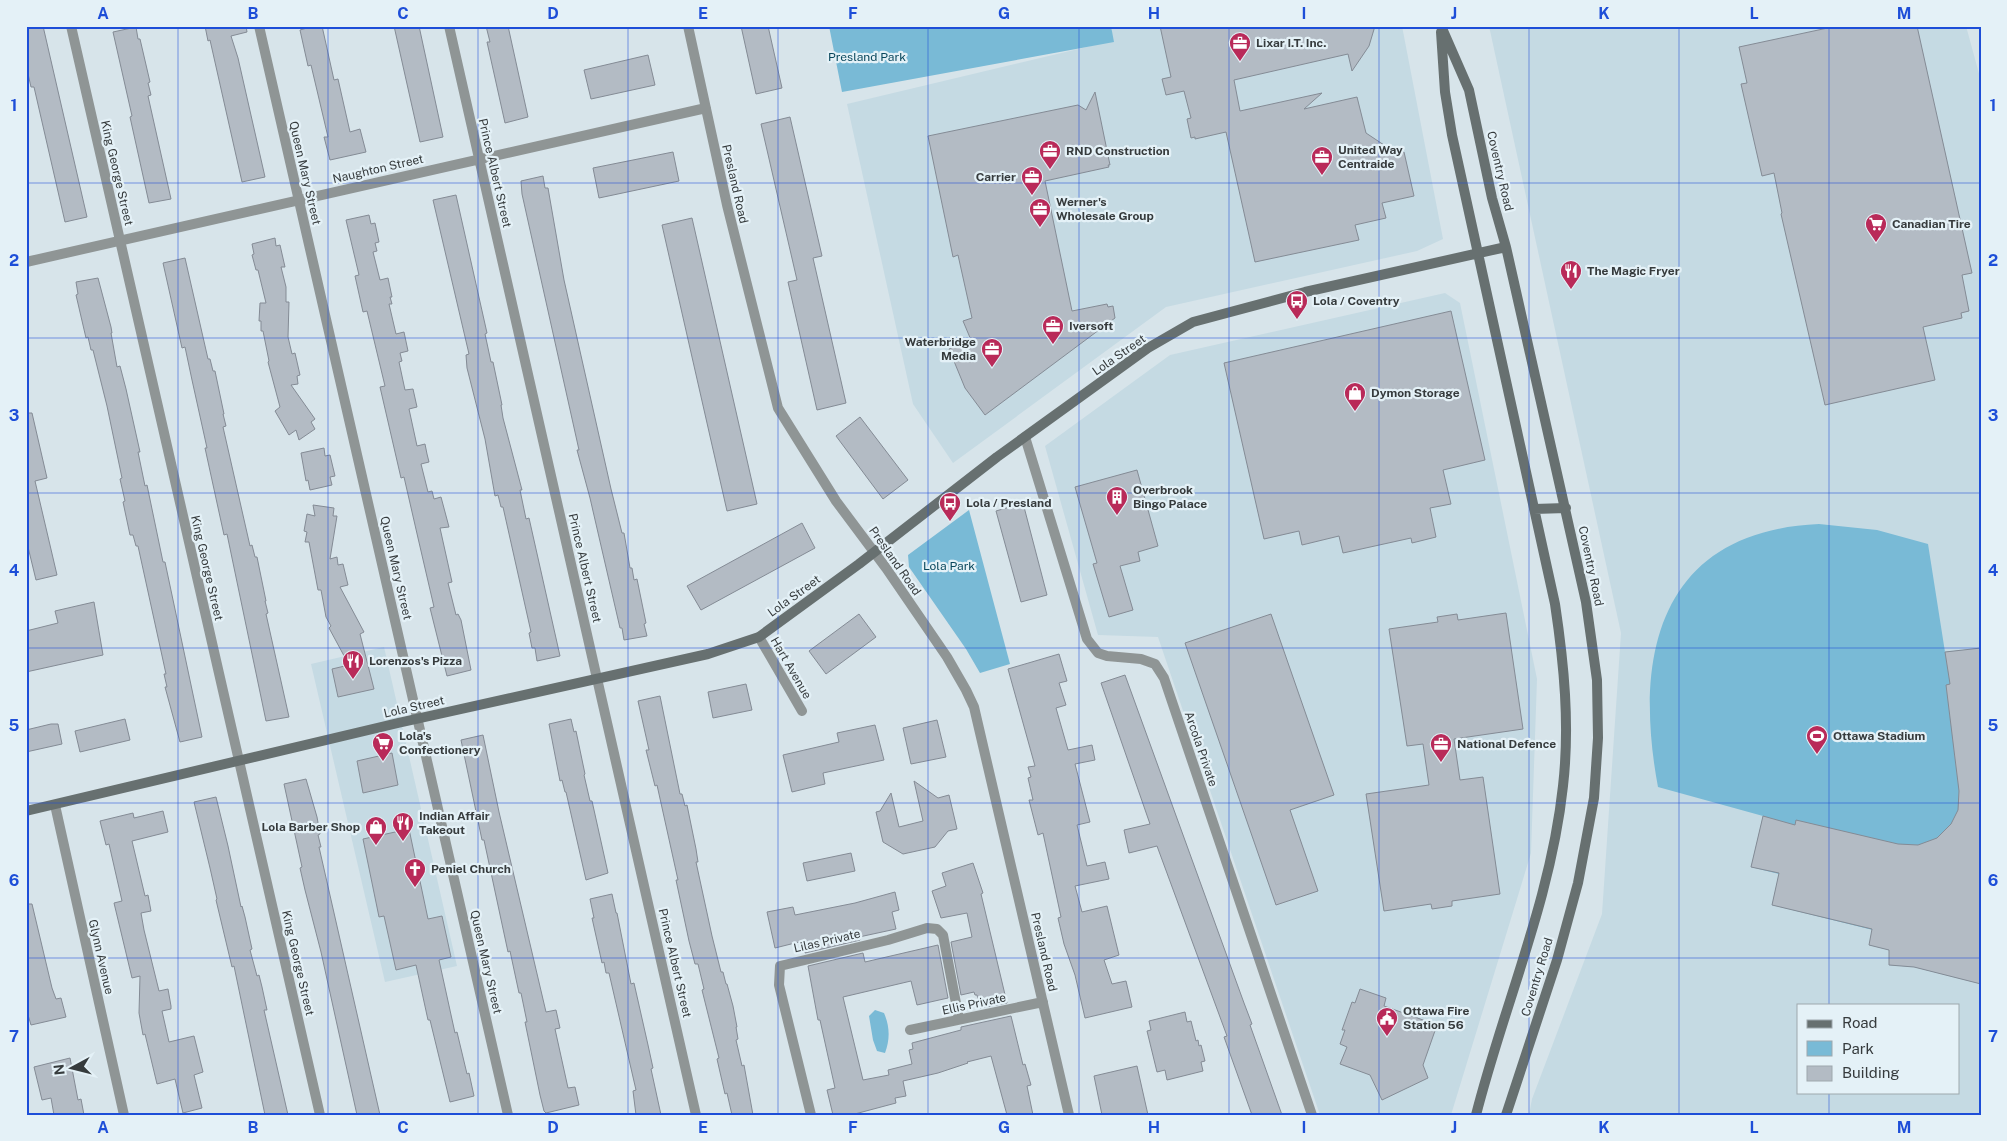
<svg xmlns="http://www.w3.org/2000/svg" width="2007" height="1141" viewBox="0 0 2007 1141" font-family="'Public Sans',sans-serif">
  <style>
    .built { fill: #c5dae3; fill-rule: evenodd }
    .green { fill: #79bad6 }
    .building { fill: #b3bbc4; stroke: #848b95 }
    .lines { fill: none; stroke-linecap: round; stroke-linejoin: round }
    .street { stroke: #8f9595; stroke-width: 10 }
    .secondary { stroke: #677070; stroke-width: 10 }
    .grid { fill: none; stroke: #1d4ed8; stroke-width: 1; stroke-opacity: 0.55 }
    .labels { text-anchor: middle; stroke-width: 4.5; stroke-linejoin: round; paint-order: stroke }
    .poi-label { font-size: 12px; font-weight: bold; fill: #363b3d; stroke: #e4f1f7; text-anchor: start }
    .park-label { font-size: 12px; fill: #09475c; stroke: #e4f1f7 }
    .street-label { font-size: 12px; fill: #363b3d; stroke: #e4f1f7 }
    .neatline { fill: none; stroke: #1d4ed8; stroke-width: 2 }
    .grid-label { font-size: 16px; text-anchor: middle; font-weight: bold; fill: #1d4ed8 }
  </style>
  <rect width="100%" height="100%" fill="#d7e4ea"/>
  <path class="built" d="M1112 26H1402L1443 239 1417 251 1166 307 953 463 913 404 847 104 1112 41Z
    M1489 26H1966L1981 81V1115H1529L1532 1099 1602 914 1621 633ZM1798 1005H1958V1092H1798Z
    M1445 293 1460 303 1537 679 1531 853 1451 1115H1320L1158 637 1098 635 1045 446 1170 355Z
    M384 647 457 966 385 982 311 664Z"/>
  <path class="green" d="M829 26H1111L1114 42 842 92Z
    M969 510 1010 664 980 673 966 649 909 567 908 555Z
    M1819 524 1877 530 1928 544 1945 652 1981 648V984L1914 967 1889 965V950L1869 945 1885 933 1772 905 1779 874 1751 867 1763 816 1658 787C1633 654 1660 531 1819 524Z
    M875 1010 884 1013C890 1027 890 1039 885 1053L877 1051 873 1040 869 1016Z"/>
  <path class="building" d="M26 26H43L87 217 65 222 34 87H31L26 65Z
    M205 26H246L247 32 231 36 238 58 265 177 242 182 210 40 208 41Z
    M314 26H322L334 80 338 79 350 132 360 129 366 152 330 160 324 137H328L311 65 308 66 300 30Z
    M394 26H419L443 137 420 142Z
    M486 26H508L528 117 505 123 487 42H490Z
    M741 26H768L782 88 756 94Z
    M1160 26H1375L1369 46 1352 71 1348 54 1234 80 1240 111 1322 93 1304 109 1357 97 1366 133 1396 153 1404 152 1414 196 1382 203 1386 218 1355 225 1359 240 1255 262 1226 132 1195 139V137L1191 138 1187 119 1191 118 1184 91 1166 95 1162 79 1171 77Z
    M1837 26H1917L1972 273 1962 275 1969 311 1961 313 1962 318 1923 327 1935 380 1825 405 1781 214 1782 213 1774 173 1762 176 1741 84 1747 83 1739 47Z
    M136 27 138 39H140L150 82 148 83 151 95 148 96 171 199 149 203 130 117 132 116 113 32Z
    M648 55 655 85 591 99 584 70Z
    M1095 92 1110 165H1108L1109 167 1045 181 1072 311 1107 304 1108 307 1113 306 1115 318 985 415 965 388 949 349 971 340 963 321 972 318 958 255 953 257 928 136 1078 105 1086 110Z
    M790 117 822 256 813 258 846 403 817 410 788 282 797 280 761 124Z
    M673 152 679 181 599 198 593 168Z
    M543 176 545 188H548L564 280 611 489 622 533H624L630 568H632L634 580 637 579 646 623 644 624 647 636 624 640 622 628H620L590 498 577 450H579L522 194 521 181Z
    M456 195 487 333 485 334 491 362H493L502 405H501L503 418 522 490H520L526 519 529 518 560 656 537 661 535 648H532L529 633 531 632 503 507H501L498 495 495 496 485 439 467 368 466 355 469 354 433 200Z
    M369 215 371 224 375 223 379 242 375 243 377 251 373 252 380 280 388 278 392 297H390L392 304H389L396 334 404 332 408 351 400 353 402 361 399 362 405 390 413 389 417 407 409 409 417 446 425 444 427 454 429 462 421 464 428 492 432 491 434 499 441 497 449 527 440 528 452 582 448 583 456 615 458 614 461 620 471 670 447 676 430 608 434 607 418 538 404 477 401 478 380 387 385 386 367 311 363 312 355 276 359 275 346 220Z
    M692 218 757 504 727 511 662 225Z
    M275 238 276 246 280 245 285 267H281L286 287V302H289L288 337 292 354 295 353 300 375 297 376 298 384 291 385 315 419 311 422 315 429 299 440 296 430 289 435 275 411 280 407 268 362 269 361 263 331H261V321H259L260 303H266L258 270H256L252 255 254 254 252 244Z
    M185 258 208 359H210L213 371H215L224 414H223L226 426 223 427 250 546 252 545 255 557H257L266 601H265L268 613 266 614 289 717 266 721 227 534 224 535 205 448H207L192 380 185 347 182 348 163 263Z
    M98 278 111 327 112 333H111L117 367 120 366 126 389 140 452H138L145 486 147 485 163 562H165L202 737 180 742 165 687H167L164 674H166L138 546H136L133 535H130L123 502 125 501 120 479 122 478 107 406 93 350H91L88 337 86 338 76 295 78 294 76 282Z
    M1451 311 1485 460 1443 470 1451 504 1430 508 1436 537 1412 543 1411 538 1343 553 1339 536 1302 545 1299 531 1264 539 1224 363Z
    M26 413H32L47 478 35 481 57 575 36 580 28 547 26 548Z
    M860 417 908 480 883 499 836 436Z
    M324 448 325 456 330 455 335 476 330 477 332 485 310 490 308 480 306 481 301 453Z
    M1137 470 1158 546 1138 552 1140 561 1120 566 1133 610 1109 617 1093 564 1097 563 1075 487Z
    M1023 503 1047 595 1021 602 996 511Z
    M313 505 334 508 333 516H337L330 559 337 557 338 565 343 564 348 585 340 587 364 632 360 634 374 689 338 697 332 669 349 665 329 628 331 626 326 617 321 590H318L309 542H305L307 532 304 531 307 514 315 516Z
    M802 523 815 548 701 610 687 586Z
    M94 602 103 655 26 672V631L58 623 55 611Z
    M1506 613 1523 729 1454 739 1460 780 1483 777 1500 894 1452 901V906L1432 909 1431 904 1384 911 1366 794 1429 785 1423 744 1407 746 1389 629 1438 622 1437 617 1457 614 1458 620Z
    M859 614 876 637 826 674 809 651Z
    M1271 614 1334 795 1290 810 1318 891 1276 905 1185 643Z
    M1981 648V984L1914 967 1889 965V950L1869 945 1872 929 1772 905 1779 873 1751 867 1763 816 1795 825 1796 820 1898 844 1918 845 1937 838 1951 824 1958 810 1959 791 1946 685 1950 684 1945 652Z
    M1059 654 1067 681 1059 683 1066 705 1056 708 1068 750 1092 745 1095 760 1075 764 1090 822 1077 825 1087 866 1105 862 1109 879 1075 886 1082 912 1107 906 1119 955 1104 960 1112 984 1126 981 1132 1007 1085 1018 1075 975 1064 944 1058 918 1061 917 1043 833 1038 835 1029 800H1033L1028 778 1031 777 1028 767 1035 766 1008 669Z
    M1125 675 1244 1003 1252 1024 1250 1025 1282 1115H1252L1224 1037 1227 1036 1157 846 1129 853 1124 830 1150 824 1101 683Z
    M746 684 752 710 713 718 708 692Z
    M660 696 680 794H682L685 806 687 805 696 849 698 862H696L712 936 721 972H723L726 984H727L733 1006 737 1027H736L738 1039 736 1040 742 1066 744 1065 753 1115H732L727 1093 725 1094 717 1059 719 1058 702 990 704 989 698 964H695L689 941 676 880H678L657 785 655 786 646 750H649L638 701Z
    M125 719 130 740 80 752 75 731Z
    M571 719 574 732 576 731 585 774 584 775 590 801H592L608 873 586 880 566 792H565L562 780 560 781 549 724Z
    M937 720 946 757 911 764 903 728Z
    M51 724H58L62 744 26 752V730Z
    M875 725 884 760 823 773 825 784 792 792 783 755 839 742 837 733Z
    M483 735 499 812 546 1012 556 1010 560 1028 555 1029 568 1088 575 1087 579 1105 546 1113 544 1111 540 1095 525 1022H527L521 993H519L510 951 508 952 484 840H482L461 740Z
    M392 753 398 785 363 793 357 761Z
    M306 779 317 817 320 834 318 835 321 847H319L380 1115H357L321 952 305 890 300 868 302 867 284 784Z
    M914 781 938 798 949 795 957 829 948 831 935 847 903 854 883 842 876 812 880 811 891 793 899 827 923 821Z
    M216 797 228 846 241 907 242 906 245 917 252 949 250 950 257 976 259 975 262 987 267 1010H264L288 1115H265L234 966 232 967 216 900 217 899 210 868 194 802Z
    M163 811 168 832 132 841 145 896 148 895 151 911 141 913 144 930 159 991 168 989 171 1006V1009L162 1011 169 1042 194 1036 203 1072 194 1075 202 1108 183 1113 175 1079 157 1084 145 1034 143 1035 139 1013 140 976 132 978 114 903 122 901 109 844 106 845 100 821 133 813 134 818Z
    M409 829 428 919 442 916 451 957 439 960 455 1033 457 1032 467 1074 469 1073 474 1096 450 1102 430 1020H428L416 965 396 970 384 916 379 917 363 839Z
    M851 853 855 871 807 881 803 863Z
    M973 863 983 893 981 894 1007 1003 980 1008 977 995H975L974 992 961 995 951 942 972 937 967 913 941 918 932 891 946 886 942 873Z
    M895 892 899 910 892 912 896 929 859 937 860 940 805 953 803 944 800 945 799 942 775 948 767 912 793 907 795 915 855 903Z
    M612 894 616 913H617L631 984 634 983 648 1045 653 1068 651 1069 661 1115H636L633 1091 636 1090 609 973H606L604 962 602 963 592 918H594L590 899Z
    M26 904H32L52 988 56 999 61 998 66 1017 31 1025 26 1008Z
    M938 945 948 998 917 1005 911 981 843 997 863 1080 889 1075 888 1070 912 1064 909 1050 913 1049 912 1043 961 1030V1027L1011 1016 1023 1065 1025 1064 1031 1085 1027 1086 1033 1115H1007L991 1056 967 1062 968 1063 938 1073 903 1081 906 1096 895 1098 896 1103 851 1115H833L827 1090 835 1088 820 1020H818L808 966 863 953 865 962Z
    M1360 989 1386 998 1384 1006 1437 1025 1423 1065 1428 1078 1382 1100 1370 1075 1340 1064 1347 1047 1340 1044 1345 1030H1342L1352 1002 1355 1003Z
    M1185 1012 1187 1022 1191 1021 1196 1041 1198 1040 1199 1046 1201 1045 1205 1061 1201 1062 1203 1071 1167 1080 1165 1070 1157 1072 1147 1031 1151 1030 1149 1021Z
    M70 1058 78 1100 81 1099 84 1115H54L51 1098 42 1100 34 1067Z
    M1137 1066 1148 1115H1102L1094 1076Z"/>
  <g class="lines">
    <path class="street" d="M71 26 320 1115
      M259 26 508 1115
      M449 26 696 1115
      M688 26 727 205 778 408 836 501 886 568 947 657 966 690 974 707 1069 1115
      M26 262 706 108
      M1025 437 1087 639 1098 653 1107 656 1141 659 1155 664 1164 678 1312 1115
      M759 637 802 711
      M55 805 124 1115
      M910 1030 1043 1002
      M811 1115 779 985 780 966 888 940 927 928 937 929 943 935 959 1019"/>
    <path class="secondary" d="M1441 26 1469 90 1492 198 1506 247 1586 602 1597 680 1598 738 1594 798 1578 883 1557 960 1506 1115
      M1441 32 1445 92 1452 135 1555 604C1564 664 1570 725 1563 786 1551 899 1504 1005 1476 1115
      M1534 509 1566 508
      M26 811 398 723 708 654 759 637 859 564 997 457 1148 348 1193 322 1305 292 1506 247"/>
  </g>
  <path class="grid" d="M178 26V1115M328 26V1115M478 26V1115M628 26V1115M778 26V1115M928 26V1115M1079 26V1115M1229 26V1115M1379 26V1115M1529 26V1115M1679 26V1115M1829 26V1005M26 183H1981M26 338H1981M26 493H1981M26 648H1981M26 803H1981M26 958H1981M1829 1092V1115"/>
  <defs>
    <g id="office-pin" transform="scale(1.125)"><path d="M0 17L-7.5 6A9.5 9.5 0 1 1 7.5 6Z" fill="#b92a59" stroke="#e4f1f7"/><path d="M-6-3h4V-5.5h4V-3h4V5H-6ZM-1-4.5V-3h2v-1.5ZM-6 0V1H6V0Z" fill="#fff"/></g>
    <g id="supermarket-pin" transform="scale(1.125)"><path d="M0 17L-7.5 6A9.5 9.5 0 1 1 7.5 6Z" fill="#b92a59" stroke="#e4f1f7"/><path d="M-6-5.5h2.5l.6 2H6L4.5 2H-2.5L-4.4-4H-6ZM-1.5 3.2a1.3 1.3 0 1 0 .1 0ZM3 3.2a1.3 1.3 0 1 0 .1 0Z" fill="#fff"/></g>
    <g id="restaurant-pin" transform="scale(1.125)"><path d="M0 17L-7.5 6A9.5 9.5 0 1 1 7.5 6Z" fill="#b92a59" stroke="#e4f1f7"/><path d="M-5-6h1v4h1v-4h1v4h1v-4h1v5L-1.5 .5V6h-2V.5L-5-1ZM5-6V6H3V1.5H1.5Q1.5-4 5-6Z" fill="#fff"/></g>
    <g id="bus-pin" transform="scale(1.125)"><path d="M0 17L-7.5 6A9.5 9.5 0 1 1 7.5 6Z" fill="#b92a59" stroke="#e4f1f7"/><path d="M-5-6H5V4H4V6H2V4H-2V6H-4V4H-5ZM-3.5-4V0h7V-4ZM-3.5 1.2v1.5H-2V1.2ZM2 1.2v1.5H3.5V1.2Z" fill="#fff"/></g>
    <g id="shop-pin" transform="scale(1.125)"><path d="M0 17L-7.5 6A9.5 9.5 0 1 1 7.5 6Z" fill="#b92a59" stroke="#e4f1f7"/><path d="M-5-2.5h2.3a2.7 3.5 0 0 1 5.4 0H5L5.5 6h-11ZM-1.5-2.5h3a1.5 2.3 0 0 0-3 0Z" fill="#fff"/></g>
    <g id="building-pin" transform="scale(1.125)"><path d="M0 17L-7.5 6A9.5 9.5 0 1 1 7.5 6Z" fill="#b92a59" stroke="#e4f1f7"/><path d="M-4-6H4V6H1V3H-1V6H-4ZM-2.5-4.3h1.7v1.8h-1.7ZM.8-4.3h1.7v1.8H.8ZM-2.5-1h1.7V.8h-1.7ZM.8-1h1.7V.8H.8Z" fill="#fff"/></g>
    <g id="stadium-pin" transform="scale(1.125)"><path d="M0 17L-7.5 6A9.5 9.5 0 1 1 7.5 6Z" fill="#b92a59" stroke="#e4f1f7"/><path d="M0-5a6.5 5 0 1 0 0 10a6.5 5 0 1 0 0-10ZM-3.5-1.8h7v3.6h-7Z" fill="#fff"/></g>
    <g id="church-pin" transform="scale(1.125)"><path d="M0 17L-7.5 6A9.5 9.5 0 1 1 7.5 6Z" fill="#b92a59" stroke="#e4f1f7"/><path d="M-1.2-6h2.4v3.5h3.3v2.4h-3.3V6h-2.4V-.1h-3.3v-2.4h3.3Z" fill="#fff"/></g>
    <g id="civic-pin" transform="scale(1.125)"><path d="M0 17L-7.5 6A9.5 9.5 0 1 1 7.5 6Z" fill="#b92a59" stroke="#e4f1f7"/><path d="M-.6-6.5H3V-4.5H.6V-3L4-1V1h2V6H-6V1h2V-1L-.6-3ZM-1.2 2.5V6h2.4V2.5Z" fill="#fff"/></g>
  </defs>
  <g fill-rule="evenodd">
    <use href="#office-pin" x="1240" y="43"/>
    <use href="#office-pin" x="1050" y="151"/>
    <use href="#office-pin" x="1322" y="157"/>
    <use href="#office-pin" x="1032" y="177"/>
    <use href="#office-pin" x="1040" y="209"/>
    <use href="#supermarket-pin" x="1876" y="224"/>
    <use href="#restaurant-pin" x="1571" y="271"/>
    <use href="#bus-pin" x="1297" y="301"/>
    <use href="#office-pin" x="1053" y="326"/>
    <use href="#office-pin" x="992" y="349"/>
    <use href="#shop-pin" x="1355" y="393"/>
    <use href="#building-pin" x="1117" y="497"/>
    <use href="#bus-pin" x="950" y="503"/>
    <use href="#restaurant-pin" x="353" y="661"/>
    <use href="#stadium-pin" x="1817" y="736"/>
    <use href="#supermarket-pin" x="383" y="743"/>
    <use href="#office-pin" x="1441" y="744"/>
    <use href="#restaurant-pin" x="403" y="823"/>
    <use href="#shop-pin" x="376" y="827"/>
    <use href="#church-pin" x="415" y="869"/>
    <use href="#civic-pin" x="1387" y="1018"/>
  </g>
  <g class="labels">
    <g class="poi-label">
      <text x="1256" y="47">Lixar I.T. Inc.</text>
      <text x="1338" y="154">United Way<tspan x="1338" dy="14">Centraide</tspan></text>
      <text x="1066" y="155">RND Construction</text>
      <text x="1016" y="181" text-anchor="end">Carrier</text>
      <text x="1056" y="206">Werner's<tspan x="1056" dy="14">Wholesale Group</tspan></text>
      <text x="1892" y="228">Canadian Tire</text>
      <text x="1587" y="275">The Magic Fryer</text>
      <text x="1313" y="305">Lola / Coventry</text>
      <text x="1069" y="330">Iversoft</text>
      <text x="976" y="346" text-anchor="end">Waterbridge<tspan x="976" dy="14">Media</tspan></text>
      <text x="1371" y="397">Dymon Storage</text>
      <text x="1133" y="494">Overbrook<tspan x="1133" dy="14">Bingo Palace</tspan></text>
      <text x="966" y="507">Lola / Presland</text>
      <text x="369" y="665">Lorenzos's Pizza</text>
      <text x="399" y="740">Lola's<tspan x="399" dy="14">Confectionery</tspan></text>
      <text x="1833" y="740">Ottawa Stadium</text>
      <text x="1457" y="748">National Defence</text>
      <text x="419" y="820">Indian Affair<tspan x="419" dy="14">Takeout</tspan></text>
      <text x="360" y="831" text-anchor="end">Lola Barber Shop</text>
      <text x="431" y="873">Peniel Church</text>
      <text x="1403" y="1015">Ottawa Fire<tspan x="1403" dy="14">Station 56</tspan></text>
    </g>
    <g class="park-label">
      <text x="867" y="61">Presland Park</text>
      <text x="949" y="570">Lola Park</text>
    </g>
    <g class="street-label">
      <text transform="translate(378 169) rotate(-13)" y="4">Naughton Street</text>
      <text transform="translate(1500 171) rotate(77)" y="4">Coventry Road</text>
      <text transform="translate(117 173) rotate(77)" y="4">King George Street</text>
      <text transform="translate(305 173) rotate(77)" y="4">Queen Mary Street</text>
      <text transform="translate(495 173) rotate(77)" y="4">Prince Albert Street</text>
      <text transform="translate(735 184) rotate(77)" y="4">Presland Road</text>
      <text transform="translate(1119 355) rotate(-35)" y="4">Lola Street</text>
      <text transform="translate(895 561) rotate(55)" y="4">Presland Road</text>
      <text transform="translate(1591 566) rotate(78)" y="4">Coventry Road</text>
      <text transform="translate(207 568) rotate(77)" y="4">King George Street</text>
      <text transform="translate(396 568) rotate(77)" y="4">Queen Mary Street</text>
      <text transform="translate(585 568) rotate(77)" y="4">Prince Albert Street</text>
      <text transform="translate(794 596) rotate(-36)" y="4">Lola Street</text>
      <text transform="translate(791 668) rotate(60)" y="4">Hart Avenue</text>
      <text transform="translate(414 707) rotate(-13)" y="4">Lola Street</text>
      <text transform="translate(1201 749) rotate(71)" y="4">Arcola Private</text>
      <text transform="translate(827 941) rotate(-13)" y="4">Lilas Private</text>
      <text transform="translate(1044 952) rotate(77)" y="4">Presland Road</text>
      <text transform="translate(101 957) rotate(77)" y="4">Glynn Avenue</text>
      <text transform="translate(486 962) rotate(77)" y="4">Queen Mary Street</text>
      <text transform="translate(298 963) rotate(77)" y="4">King George Street</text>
      <text transform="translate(675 963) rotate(77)" y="4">Prince Albert Street</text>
      <text transform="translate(1537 977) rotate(-73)" y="4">Coventry Road</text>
      <text transform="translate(974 1004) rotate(-12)" y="4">Ellis Private</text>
    </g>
  </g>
  <rect width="2007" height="1141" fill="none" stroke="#e4f1f7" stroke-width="55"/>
  <rect x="1797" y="1004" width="162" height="90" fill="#e4f1f7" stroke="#9ea8ad"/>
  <rect x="1807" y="1020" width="25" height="8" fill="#677070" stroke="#9ea8ad"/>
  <text x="1842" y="1028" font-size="15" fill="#363b3d">Road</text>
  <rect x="1807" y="1041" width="25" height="15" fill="#79bad6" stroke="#9ea8ad"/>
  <text x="1842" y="1054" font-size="15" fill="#363b3d">Park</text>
  <rect x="1807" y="1066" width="25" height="15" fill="#b3bbc4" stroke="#9ea8ad"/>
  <text x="1842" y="1078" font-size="15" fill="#363b3d">Building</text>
  <g transform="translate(72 1068) rotate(263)" stroke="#e4f1f7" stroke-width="4" paint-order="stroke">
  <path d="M0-4L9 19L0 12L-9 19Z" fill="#363b3d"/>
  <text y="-8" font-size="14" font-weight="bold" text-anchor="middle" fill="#363b3d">N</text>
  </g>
  <rect x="28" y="28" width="1952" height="1086" class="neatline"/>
  <g class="grid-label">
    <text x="103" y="19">A</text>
    <text x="253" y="19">B</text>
    <text x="403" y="19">C</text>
    <text x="553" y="19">D</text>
    <text x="703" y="19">E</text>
    <text x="853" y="19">F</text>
    <text x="1004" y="19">G</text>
    <text x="1154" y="19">H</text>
    <text x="1304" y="19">I</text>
    <text x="1454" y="19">J</text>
    <text x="1604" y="19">K</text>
    <text x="1754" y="19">L</text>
    <text x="1904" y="19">M</text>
    <text x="14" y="111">1</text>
    <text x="1993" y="111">1</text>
    <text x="14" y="266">2</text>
    <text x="1993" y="266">2</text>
    <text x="14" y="421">3</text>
    <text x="1993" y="421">3</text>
    <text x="14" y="576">4</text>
    <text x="1993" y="576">4</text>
    <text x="14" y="731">5</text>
    <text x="1993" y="731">5</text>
    <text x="14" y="886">6</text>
    <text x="1993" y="886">6</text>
    <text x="14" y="1042">7</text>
    <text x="1993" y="1042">7</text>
    <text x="103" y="1133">A</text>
    <text x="253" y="1133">B</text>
    <text x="403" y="1133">C</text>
    <text x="553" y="1133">D</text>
    <text x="703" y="1133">E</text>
    <text x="853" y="1133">F</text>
    <text x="1004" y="1133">G</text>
    <text x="1154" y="1133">H</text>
    <text x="1304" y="1133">I</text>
    <text x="1454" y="1133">J</text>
    <text x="1604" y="1133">K</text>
    <text x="1754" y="1133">L</text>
    <text x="1904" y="1133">M</text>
  </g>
</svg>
